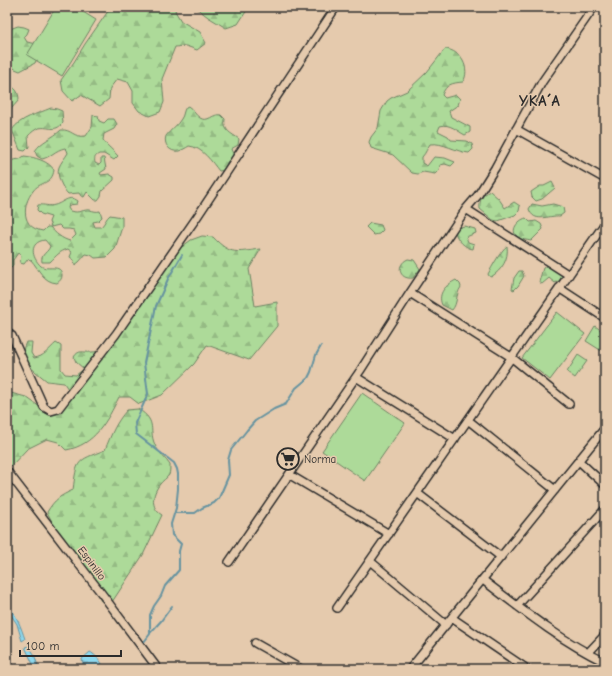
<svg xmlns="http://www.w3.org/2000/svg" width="612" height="676" viewBox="0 0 612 676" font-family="'Comic Neue',sans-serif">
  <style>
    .forest { fill: url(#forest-firs); stroke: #6c8262 }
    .garden { fill: #adda99; stroke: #6c8262 }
    .water { fill: url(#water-ripples); stroke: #6693a0 }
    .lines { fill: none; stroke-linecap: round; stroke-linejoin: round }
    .stream { stroke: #6693a0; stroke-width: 2 }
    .minor-casing { stroke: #2b2b2b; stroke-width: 10 }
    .minor { stroke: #e5caad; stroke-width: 7 }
    .labels { text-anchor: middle; stroke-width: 3; stroke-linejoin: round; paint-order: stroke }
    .poi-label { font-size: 11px; fill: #2b2b2b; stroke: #e5caad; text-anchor: start }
    .street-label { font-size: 11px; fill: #2b2b2b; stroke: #e5caad }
    .district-label { font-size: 15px; font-weight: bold; letter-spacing: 1px; fill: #2b2b2b; stroke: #e5caad }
  </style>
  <defs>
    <pattern id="forest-firs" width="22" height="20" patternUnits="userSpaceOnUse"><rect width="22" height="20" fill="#adda99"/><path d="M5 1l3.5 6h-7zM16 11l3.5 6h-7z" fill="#95bb84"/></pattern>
    <pattern id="water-ripples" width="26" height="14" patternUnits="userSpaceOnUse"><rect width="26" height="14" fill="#8dd8ee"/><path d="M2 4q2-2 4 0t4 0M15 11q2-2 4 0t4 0" fill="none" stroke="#7abacc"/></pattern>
  </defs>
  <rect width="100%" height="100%" fill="#e5caad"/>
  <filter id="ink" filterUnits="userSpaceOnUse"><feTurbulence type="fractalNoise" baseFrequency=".025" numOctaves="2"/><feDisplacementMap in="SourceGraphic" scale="8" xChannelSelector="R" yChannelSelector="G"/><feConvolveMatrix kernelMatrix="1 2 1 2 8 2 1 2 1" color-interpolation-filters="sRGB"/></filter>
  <g filter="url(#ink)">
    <path class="forest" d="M111 7H177L175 11 181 21 200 32 206 43 197 50 186 46 175 47 162 79 164 102 160 112 149 116 139 111 133 103V91L128 82 117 79 110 88 109 99 100 106 81 95 72 101 63 91 61 80 74 62 85 44Z
      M195 7H249L238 24 226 28 208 17Z
      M18 26 24 27 29 29 27 34 24 37 27 42 43 45 35 63 20 71 15 69 7 61V30Z
      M445 49C461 50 471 69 463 82 452 83 446 84 442 95L445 98 456 95 460 99 458 105 449 111 451 117 470 127V132L465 135C457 131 450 123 440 126L438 131 448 136 451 140 467 141 472 144 473 149 469 153C456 152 443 142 430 144 427 148 426 153 422 157V163L427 166 434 157 445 158 455 162 451 166 445 164 440 165 439 170 435 174 423 172 418 174 412 173 393 155 371 148 369 142 371 137 378 128 381 111 387 101 391 98 407 91 427 72Z
      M7 86C15 86 19 92 19 100L11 109 10 114 7 115Z
      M188 106C193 109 195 115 200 118 208 123 213 113 221 115L225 119C223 131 231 133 239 139L238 145 231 149 233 154V157L227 162 225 170 219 171C212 162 202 147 189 146 186 148 182 150 179 151 170 153 163 144 166 136 170 130 177 126 181 119 184 115 183 111 186 107Z
      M51 108 57 109 62 111 63 123C54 133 50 126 39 128 35 129 31 133 28 136L29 147 25 151 20 150 12 130C20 118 37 114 51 108Z
      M93 115 98 116 99 121 104 123 108 119H114L117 124 114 129 104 134 103 140C107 146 113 150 118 156L114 160 104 154H99C95 156 94 158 95 163L99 165 101 163V158H104L106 169 100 173 101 175 109 174 114 177V180L102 191 101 196 98 200H95L87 192 84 197 81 196 79 193 68 194C62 188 56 175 59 167 61 162 65 158 68 153L67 150 65 148C55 150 51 157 42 159L37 156 35 151C41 141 53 138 61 130 72 129 73 138 86 136L92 127Z
      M24 156C34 157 49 161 54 170 52 185 40 181 33 191 22 205 21 228 43 231L47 227H50C55 233 62 239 70 241L76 235 74 230 69 229H63L59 225 51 227 49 222 51 217 41 214 37 210 38 205C44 204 49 207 55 205 63 203 69 194 78 201L77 204 69 205 68 208 70 211C80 214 83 209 90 210 94 211 96 212 100 211L102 217 98 221 93 222 95 227H101C105 223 106 218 110 215L122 217V227L115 249 107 257 95 258 91 255 86 254 79 262 75 265 74 260 70 257 72 252 68 249C60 251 56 256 50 262H42C40 254 49 252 50 246L45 240C29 242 31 257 41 266 47 271 61 263 62 275 62 279 60 281 57 283 43 282 39 269 31 260L28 259 24 264 20 263 21 255 18 253 13 260V266L7 272V161L20 159Z
      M552 182 555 188 542 199 536 201 532 197 531 192 540 186H544Z
      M490 191 499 199 505 208 514 202 520 206 519 211 515 215 498 221 493 220 480 209C479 200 482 195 490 191Z
      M532 204 542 206 553 204 563 207 564 213 560 216C548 215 534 224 529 209Z
      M526 218 530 222 536 221 541 224 543 229 531 241C527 240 522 240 518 237 509 231 518 220 526 218Z
      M370 223 381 225 383 230 379 234 374 235 366 227Z
      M464 226 475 229 476 233 466 237 468 242 474 244 473 249C465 248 457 240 455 232L458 228Z
      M202 236 213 237C231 256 237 252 261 249L249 269 255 306 277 302V326L249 360 207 345 194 364 162 395 139 404 130 397H119C107 421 95 445 66 450L58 442 47 439 27 449 11 466 7 462V392L26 397 44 410 56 409 70 392 64 383 47 381 25 363 23 352 24 347 26 342H32L31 353 34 358C44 357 49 349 56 343L61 346V369L65 374 76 375 84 369 76 362 74 357C79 349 83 353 92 352 95 352 99 351 102 350L164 260 191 240Z
      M507 246C509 259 502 270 491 277L489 276 488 274C492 267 501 250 507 246Z
      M408 259 414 260 420 269 413 278C398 280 396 264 408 259Z
      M548 265 554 266 562 276 559 281 555 283 549 278 542 284 539 282 543 268Z
      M519 271H522L524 276 518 286 514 290 512 289 514 278Z
      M456 280 460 284 461 287C455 296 458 303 452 310L442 305C437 293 446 285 456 280Z
      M138 409C159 422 147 430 156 447 160 454 166 459 170 465 170 468 170 472 169 475 167 478 162 481 160 484 152 494 150 508 162 515L143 555 112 602 101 601 89 581 74 564 47 512C55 499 60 496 73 490 77 460 76 461 105 450 111 435 116 422 127 410Z"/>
    <path class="garden" d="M56 7H75L96 20 62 76 27 55Z
      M557 312 585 334 550 380 522 358Z
      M595 326 605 333V353L586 341Z
      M578 355 587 361 575 378 567 372Z
      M362 393 405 423 365 481 322 451Z"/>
    <path class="water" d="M7 606C17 614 21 628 25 639L22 641 17 624 7 609Z
      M29 646 34 654 39 669H34L32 662 25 647Z
      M90 652C93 653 101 661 102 664L99 669H92L83 664 82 659Z"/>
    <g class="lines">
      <path class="stream" d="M175 513H195L202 508 214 503 219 498 229 475 228 460 231 450 247 430 255 421 274 409 286 404 296 388 308 378 311 372 316 355 321 346
        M599 523 605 525
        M150 633 161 621 172 606
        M144 642 150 634V615L154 606 161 596 165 586 179 570V551L181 544 172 535 171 524 176 508 178 489V474L177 469 174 463 136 434 135 423 148 394 144 363 156 306 168 279 182 255"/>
      <g class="minor-casing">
        <path id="minor" d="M516 129 605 179
          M466 209 569 275
          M559 288 605 318
          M410 293 511 357 569 404
          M7 332 12 336 44 407 51 411 58 409 116 334 197 217 336 7
          M356 377 455 439
          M468 420 555 490
          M579 461 605 485
          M7 471 102 594 158 669
          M290 475 389 534
          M417 493 501 557
          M370 561 446 625
          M229 562 360 371 410 293 466 209 478 195 495 168 542 82 594 7
          M483 580C521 609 561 641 605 662
          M517 606 605 509
          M337 608 605 223
          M452 618 527 669
          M255 643 301 669
          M588 653 605 635
          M410 669 605 428"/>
      </g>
      <use href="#minor" class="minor"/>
    </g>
  </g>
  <defs>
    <g id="supermarket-ring" transform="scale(1.15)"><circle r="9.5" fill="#e5caad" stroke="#2b2b2b" stroke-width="1.5"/><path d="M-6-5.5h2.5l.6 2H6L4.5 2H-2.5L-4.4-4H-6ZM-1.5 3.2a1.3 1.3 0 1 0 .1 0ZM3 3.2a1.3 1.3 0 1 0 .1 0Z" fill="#2b2b2b"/></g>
  </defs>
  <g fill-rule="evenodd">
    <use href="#supermarket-ring" x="288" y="459"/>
  </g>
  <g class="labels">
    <g class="poi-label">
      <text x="304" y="463">Norma</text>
    </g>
    <g class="street-label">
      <text transform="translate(92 563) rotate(53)" y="4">Espinillo</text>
    </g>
    <g class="district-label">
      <text x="540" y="106">YKA´A</text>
    </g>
  </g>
  <rect width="612" height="676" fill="none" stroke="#e5caad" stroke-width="24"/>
  <rect x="12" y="12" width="588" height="652" fill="none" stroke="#2b2b2b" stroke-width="1.5" filter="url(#ink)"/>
  <path d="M20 650v6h101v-6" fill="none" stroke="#2b2b2b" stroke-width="2"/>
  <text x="26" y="650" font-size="12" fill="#2b2b2b" stroke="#e5caad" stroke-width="3" paint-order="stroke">100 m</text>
</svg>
